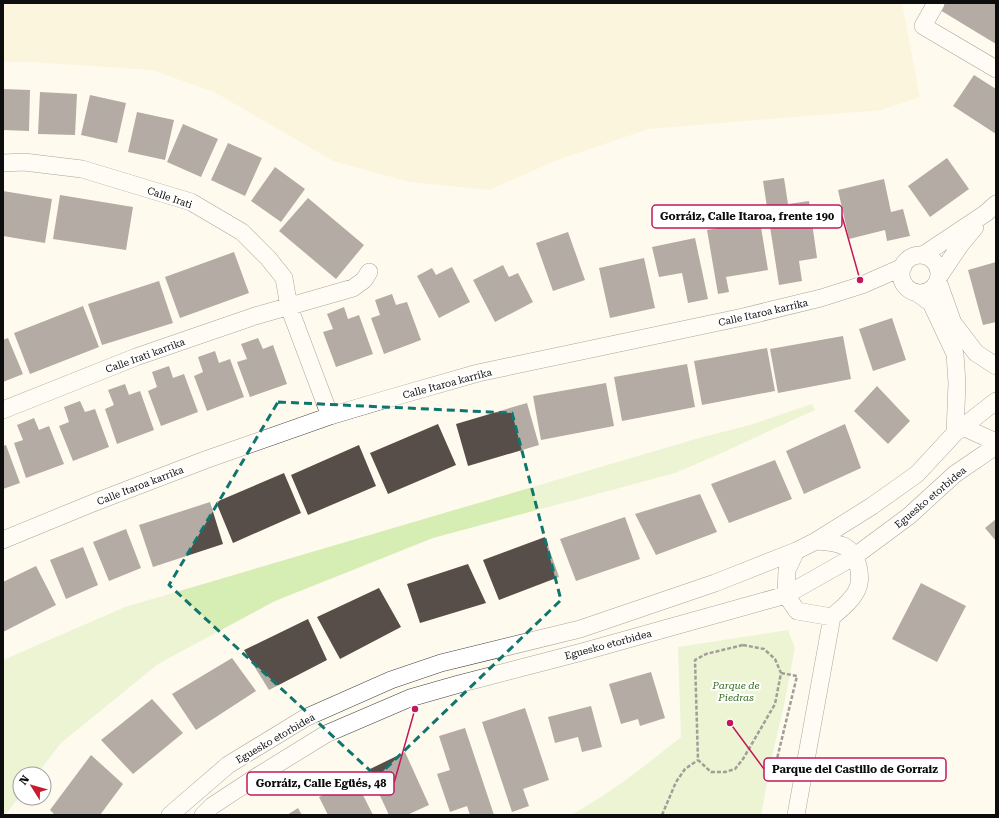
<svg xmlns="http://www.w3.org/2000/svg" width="999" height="818" viewBox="0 0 999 818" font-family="'Roboto Serif',serif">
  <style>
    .farmland { fill: #f7f0cb }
    .green { fill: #d6edb4 }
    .building { fill: #574d49 }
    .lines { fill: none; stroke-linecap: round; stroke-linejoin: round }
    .minor-casing { stroke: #404040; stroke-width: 18 }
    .path { stroke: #2f2f2f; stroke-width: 2.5; stroke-dasharray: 4 2; stroke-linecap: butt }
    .minor { stroke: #fff; stroke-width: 17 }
    .marked { fill: none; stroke: #0f766e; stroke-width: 3; stroke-dasharray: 8 5; stroke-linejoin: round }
    .labels { text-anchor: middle; stroke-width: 4; stroke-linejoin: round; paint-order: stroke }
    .street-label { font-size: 10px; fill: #0d0d0d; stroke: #fff }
    .park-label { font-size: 10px; font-style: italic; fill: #306a18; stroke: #fff }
    .leader { fill: none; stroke: #c2185b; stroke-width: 1.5 }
    .callout-dot { fill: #c2185b; stroke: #fff; stroke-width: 1.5 }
    .callout { fill: #fff; stroke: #c2185b; stroke-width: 1.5 }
    .callout-label { font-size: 11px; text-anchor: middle; font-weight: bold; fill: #0d0d0d }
  </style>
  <rect width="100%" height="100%" fill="#fffaee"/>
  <path class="farmland" d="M3 3H902L920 97 882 110 649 129 560 159 489 190 409 182 333 161 214 92 151 70 30 62H3Z"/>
  <path class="green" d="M812 404 815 410 717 455 675 473 433 538 275 601 158 664 61 743 37 774H20V796L5 815H3V660L125 607 699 438 750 425Z
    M788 630 795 648 783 710 772 756 761 815H571C611 793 646 765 681 737L678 647Z"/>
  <path class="building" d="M944 3H996V44L940 10Z
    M974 75 996 89V134L953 106Z
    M3 89 30 90 29 131 3 130Z
    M40 92 77 94 75 135 38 134Z
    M90 95 126 103 117 143 81 135Z
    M137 112 174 120 165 160 128 152Z
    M183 124 218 139 201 177 167 162Z
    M228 143 262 158 245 196 211 180Z
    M947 158 969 189 930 217 908 186Z
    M275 167 305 189 281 222 251 201Z
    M784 178 788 204 809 201 817 258 799 261 802 281 779 285 763 181Z
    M884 179 891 212 903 209 910 236 887 241 885 230 849 239 838 190Z
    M3 191 52 199 45 243 3 236Z
    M60 195 133 207 126 250 53 239Z
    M308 198 364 245 336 279 279 231Z
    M760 221 768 270 726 277 729 292 718 294 707 230Z
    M568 232 585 280 553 291 536 243Z
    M695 238 708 299 688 303 682 273 659 277 652 247Z
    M234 252 249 293 180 318 165 277Z
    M644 258 655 308 610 318 599 268Z
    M996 262V322L983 325 968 270Z
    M503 265 509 277 518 273 533 302 495 322 473 280Z
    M452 267 470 302 439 318 417 276 432 268 436 275Z
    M159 281 173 323 102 345 88 304Z
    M392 294 396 305 407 302 421 340 384 354 371 318 380 315 375 300Z
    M83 306 99 347 30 374 14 333Z
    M344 307 348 319 359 315 373 354 336 367 323 332 333 329 327 314Z
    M892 318 906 360 873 371 859 329Z
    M843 336 851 379 778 393 770 349Z
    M8 338 23 374 3 382V340Z
    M258 338 263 349 273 345 287 384 250 397 237 362 247 359 241 344Z
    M767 348 775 391 702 405 694 361Z
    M215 351 219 363 230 359 244 397 207 411 194 376 203 372 198 357Z
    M687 364 695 407 622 421 614 377Z
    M169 366 173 378 184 374 198 412 161 426 148 391 157 387 152 372Z
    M606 383 614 426 541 440 533 396Z
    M125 384 129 395 140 391 154 430 117 444 105 409 114 405 108 390Z
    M877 386 910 421 888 444 854 411Z
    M80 401 85 412 95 409 109 447 73 461 59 426 69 422 64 407Z
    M527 403 539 445 468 466 456 424Z
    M34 418 39 430 49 426 64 464 26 478 14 443 23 440 17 425Z
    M438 424 456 465 388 494 370 453Z
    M845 424 861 468 804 494 786 451Z
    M6 445 20 483 3 489V446Z
    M359 445 376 486 308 515 291 475Z
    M775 460 792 499 729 523 711 484Z
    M284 473 301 513 233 543 216 502Z
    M700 494 717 532 656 555 635 514Z
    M210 502 223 544 153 567 139 525Z
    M625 517 640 559 576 581 560 539Z
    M996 519V541L985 528Z
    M126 529 141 568 109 581 93 542Z
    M545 537 559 577 499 600 483 560Z
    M83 547 98 585 66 599 50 560Z
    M468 564 486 603 420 623 407 584Z
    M36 566 56 605 3 632V582Z
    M921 583 966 606 937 662 892 639Z
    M379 588 401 627 340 659 317 617Z
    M308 619 327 660 269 690 244 650Z
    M232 658 256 691 196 730 172 694Z
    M651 672 665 718 640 726 638 719 621 724 609 684Z
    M152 699 183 733 133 774 101 740Z
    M591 706 602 747 582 752 578 737 555 743 548 717Z
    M525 708 549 780 523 789 529 806 512 812 482 722Z
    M465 728 494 815H470L467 806 450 812 437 774 450 770 439 736Z
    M405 752 429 805 407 815H389L368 770Z
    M91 755 123 784 100 815H55L50 810Z
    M355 779 373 815H328L319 797Z
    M298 808 302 815H287Z"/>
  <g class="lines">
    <g class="minor-casing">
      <path id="minor" d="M936 3 923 26 996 69
        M3 163 24 162 82 169 191 202 242 232 268 258 284 278 289 307 330 416
        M923 255 986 213 996 204
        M901 274a19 19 0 1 1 38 0a19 19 0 1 1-38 0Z
        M940 275 961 244 975 227
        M938 281 953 323 976 353 996 366
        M917 293 931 303 955 354 957 383 955 433
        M3 410 136 357 255 316 353 288 364 280 369 272
        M963 427 996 442
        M3 540 93 503 205 460 330 416 387 399 478 373 743 317 821 298 862 285 903 267
        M796 551 787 570 786 595 797 611 832 617C851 600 866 590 857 562 855 555 848 547 841 545 833 542 824 542 816 541
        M170 815 228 765 305 718 391 680 441 663 580 629 715 583 796 551 816 541 872 506 917 474 955 433 996 401
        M203 815 212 806 253 779 326 734 410 698 459 684 582 652 786 595 855 556 909 516 955 474 996 446
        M796 815 832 617"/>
    </g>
    <path class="path" d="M743 645 764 649 775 659 781 673 775 704 743 759 735 769 725 772H711L698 760 695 660 706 654Z
      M781 673 797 676 776 763 787 765
      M662 815 676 782 685 769 698 760"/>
    <use href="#minor" class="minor"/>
  </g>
  <path d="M0 0H999V818H0ZM278 402 512 413 561 600 377 777 169 585Z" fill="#fffaee" fill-opacity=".55" fill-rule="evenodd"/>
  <path class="marked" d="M278 402 512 413 561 600 377 777 169 585Z"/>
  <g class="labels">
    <g class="street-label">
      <text transform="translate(170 197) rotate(19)" y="4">Calle Irati</text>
      <text transform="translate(763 312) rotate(-13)" y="4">Calle Itaroa karrika</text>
      <text transform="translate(145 355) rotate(-20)" y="4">Calle Irati karrika</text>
      <text transform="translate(447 383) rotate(-15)" y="4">Calle Itaroa karrika</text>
      <text transform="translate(140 485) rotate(-21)" y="4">Calle Itaroa karrika</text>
      <text transform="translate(930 497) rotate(-40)" y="4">Eguesko etorbidea</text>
      <text transform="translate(608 644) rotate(-15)" y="4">Eguesko etorbidea</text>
      <text transform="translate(275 738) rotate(-30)" y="4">Eguesko etorbidea</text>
    </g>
    <g class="park-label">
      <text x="736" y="689">Parque de<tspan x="736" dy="12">Piedras</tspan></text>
    </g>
  </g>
  <path class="leader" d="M860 280L842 216M730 723L764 769M415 709L394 783"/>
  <g class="callout-dot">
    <circle cx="860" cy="280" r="4"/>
    <circle cx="730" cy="723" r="4"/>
    <circle cx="415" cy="709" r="4"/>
  </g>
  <g class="callout">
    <rect x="652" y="205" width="190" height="23" rx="4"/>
    <rect x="764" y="758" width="182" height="23" rx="4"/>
    <rect x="247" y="772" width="147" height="23" rx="4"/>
  </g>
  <g class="callout-label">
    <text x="747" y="220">Gorráiz, Calle Itaroa, frente 190</text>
    <text x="855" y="773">Parque del Castillo de Gorraiz</text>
    <text x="321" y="787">Gorráiz, Calle Egüés, 48</text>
  </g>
  <rect width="999" height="818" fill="none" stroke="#0d0d0d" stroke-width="8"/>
  <g transform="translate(32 786) rotate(307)"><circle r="19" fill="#ffffff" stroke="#9e9e9e"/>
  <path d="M0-3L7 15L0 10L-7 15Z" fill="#c81a31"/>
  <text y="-6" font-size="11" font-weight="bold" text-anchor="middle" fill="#0d0d0d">N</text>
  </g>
</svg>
